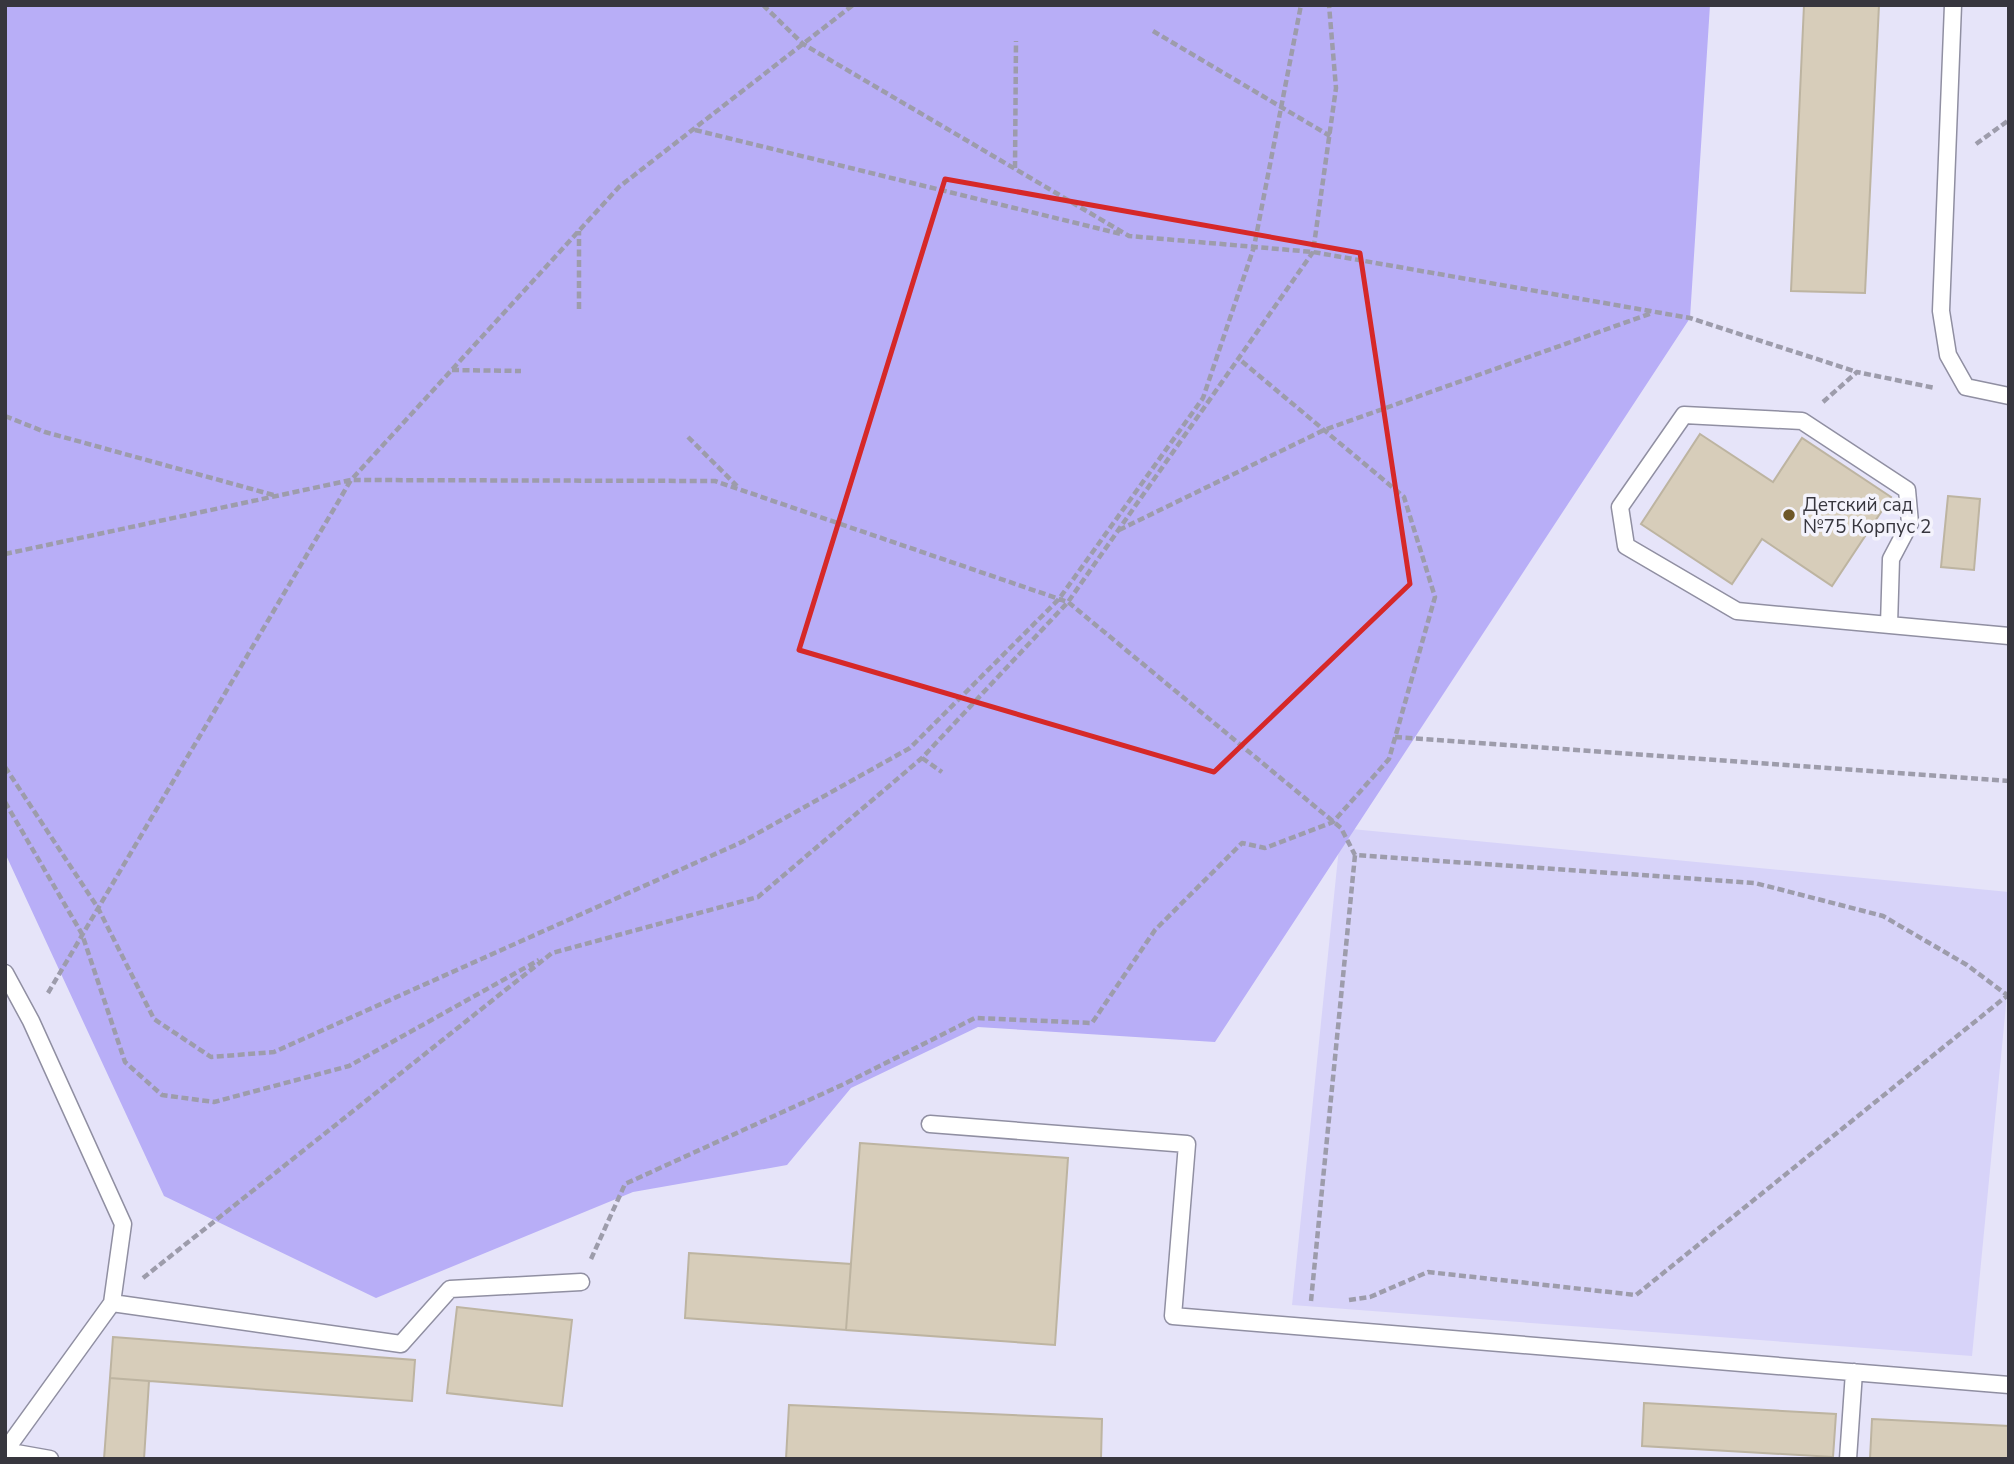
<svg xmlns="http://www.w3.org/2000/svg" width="2014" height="1464" viewBox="0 0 2014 1464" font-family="'Nunito Sans',sans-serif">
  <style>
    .green { fill: #d7d3f9 }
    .forest { fill: #b8aef7 }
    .building { fill: #d7cdba; stroke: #bdb4a1; stroke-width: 2 }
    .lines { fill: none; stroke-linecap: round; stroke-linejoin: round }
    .service-casing { stroke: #908fa2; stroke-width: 19 }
    .path { stroke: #9d9cab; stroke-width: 4.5; stroke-dasharray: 7 3.5; stroke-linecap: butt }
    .service { stroke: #fff; stroke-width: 16 }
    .marked { fill: none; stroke: #d62828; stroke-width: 5; stroke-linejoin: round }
    .poi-dot { fill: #6e5727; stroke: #f4f3fc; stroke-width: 2.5 }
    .labels { text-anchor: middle; stroke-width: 7; stroke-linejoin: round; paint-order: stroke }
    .poi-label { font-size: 19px; fill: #37363e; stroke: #f4f3fc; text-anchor: start }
  </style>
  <rect width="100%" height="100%" fill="#e6e4f9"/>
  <path class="green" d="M1341 828 2009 892V974L1972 1356 1292 1305Z"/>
  <path class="forest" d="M5 5H1710L1690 318 1215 1042 978 1027 851 1088 787 1165 633 1192 376 1298 164 1196 5 853Z"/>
  <path class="building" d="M1804 5H1879L1865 293 1791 291Z
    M1700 434 1773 482 1802 438 1891 497 1832 586 1762 539 1732 584 1641 524Z
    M1948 496 1980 499 1974 570 1941 567Z
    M860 1143 1068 1158 1055 1345 846 1330Z
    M689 1253 851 1264 846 1330 685 1318Z
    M457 1307 572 1320 562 1406 447 1393Z
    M113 1337 415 1360 412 1401 110 1378Z
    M110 1378 149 1381 144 1459H104Z
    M1644 1403 1836 1414 1833 1457 1642 1446Z
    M789 1405 1102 1419 1101 1459H786Z
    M1872 1419 2009 1426V1459H1870Z"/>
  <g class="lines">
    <g class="service-casing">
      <path id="service" d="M1953 5 1941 311 1948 355 1966 387 2009 396
        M1889 625 1891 559 1910 523 1907 490 1802 421 1684 415 1620 507 1626 546 1737 611 2009 636
        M5 973 31 1021 123 1224 112 1303 5 1451
        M930 1124 1187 1144 1173 1316 2009 1385
        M112 1303 401 1344 450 1289 581 1282
        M5 1451 50 1459
        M1848 1459 1854 1372"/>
    </g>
    <path class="path" d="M763 5 803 44 1129 236 1313 252 1690 318 1857 372
      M1153 31 1330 136
      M695 130 1121 234
      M1976 144 2009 120
      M1015 168 1016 41
      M579 309V231
      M452 370 521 371
      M1823 402 1857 372 1935 388
      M5 416 45 432 277 496
      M688 437 737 486
      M1119 530 1324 430 1652 313
      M5 554 351 480 619 187 853 5
      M1395 737 2009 781
      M922 758 942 772
      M5 767 98 908 154 1019 211 1057 274 1052 742 842 910 748 1059 599 1203 398 1254 247 1301 5
      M5 802 82 934 125 1062 162 1095 214 1102 349 1066 539 960
      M48 993 351 480 715 481 1068 602 1341 828 1355 855 1755 883 1883 916 1967 965 2007 995 2009 992
      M591 1259 625 1184 844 1084 975 1018 1092 1023 1155 930 1242 843 1265 848 1333 822 1389 759 1435 597 1404 497 1238 358
      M143 1278 552 953 758 897 922 758 1068 602 1313 252 1336 88 1329 5
      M1349 1300 1370 1297 1428 1272 1636 1295 2008 995
      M1311 1301 1355 855"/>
    <use href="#service" class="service"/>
  </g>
  <path class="marked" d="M945 179 1360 253 1410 584 1214 772 799 650Z"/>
  <circle class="poi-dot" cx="1789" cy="515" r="7"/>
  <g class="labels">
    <g class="poi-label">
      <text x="1803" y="511">Детский сад<tspan x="1803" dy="22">№75 Корпус 2</tspan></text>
    </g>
  </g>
  <rect width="2014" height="1464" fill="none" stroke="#37363e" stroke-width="14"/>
</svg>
